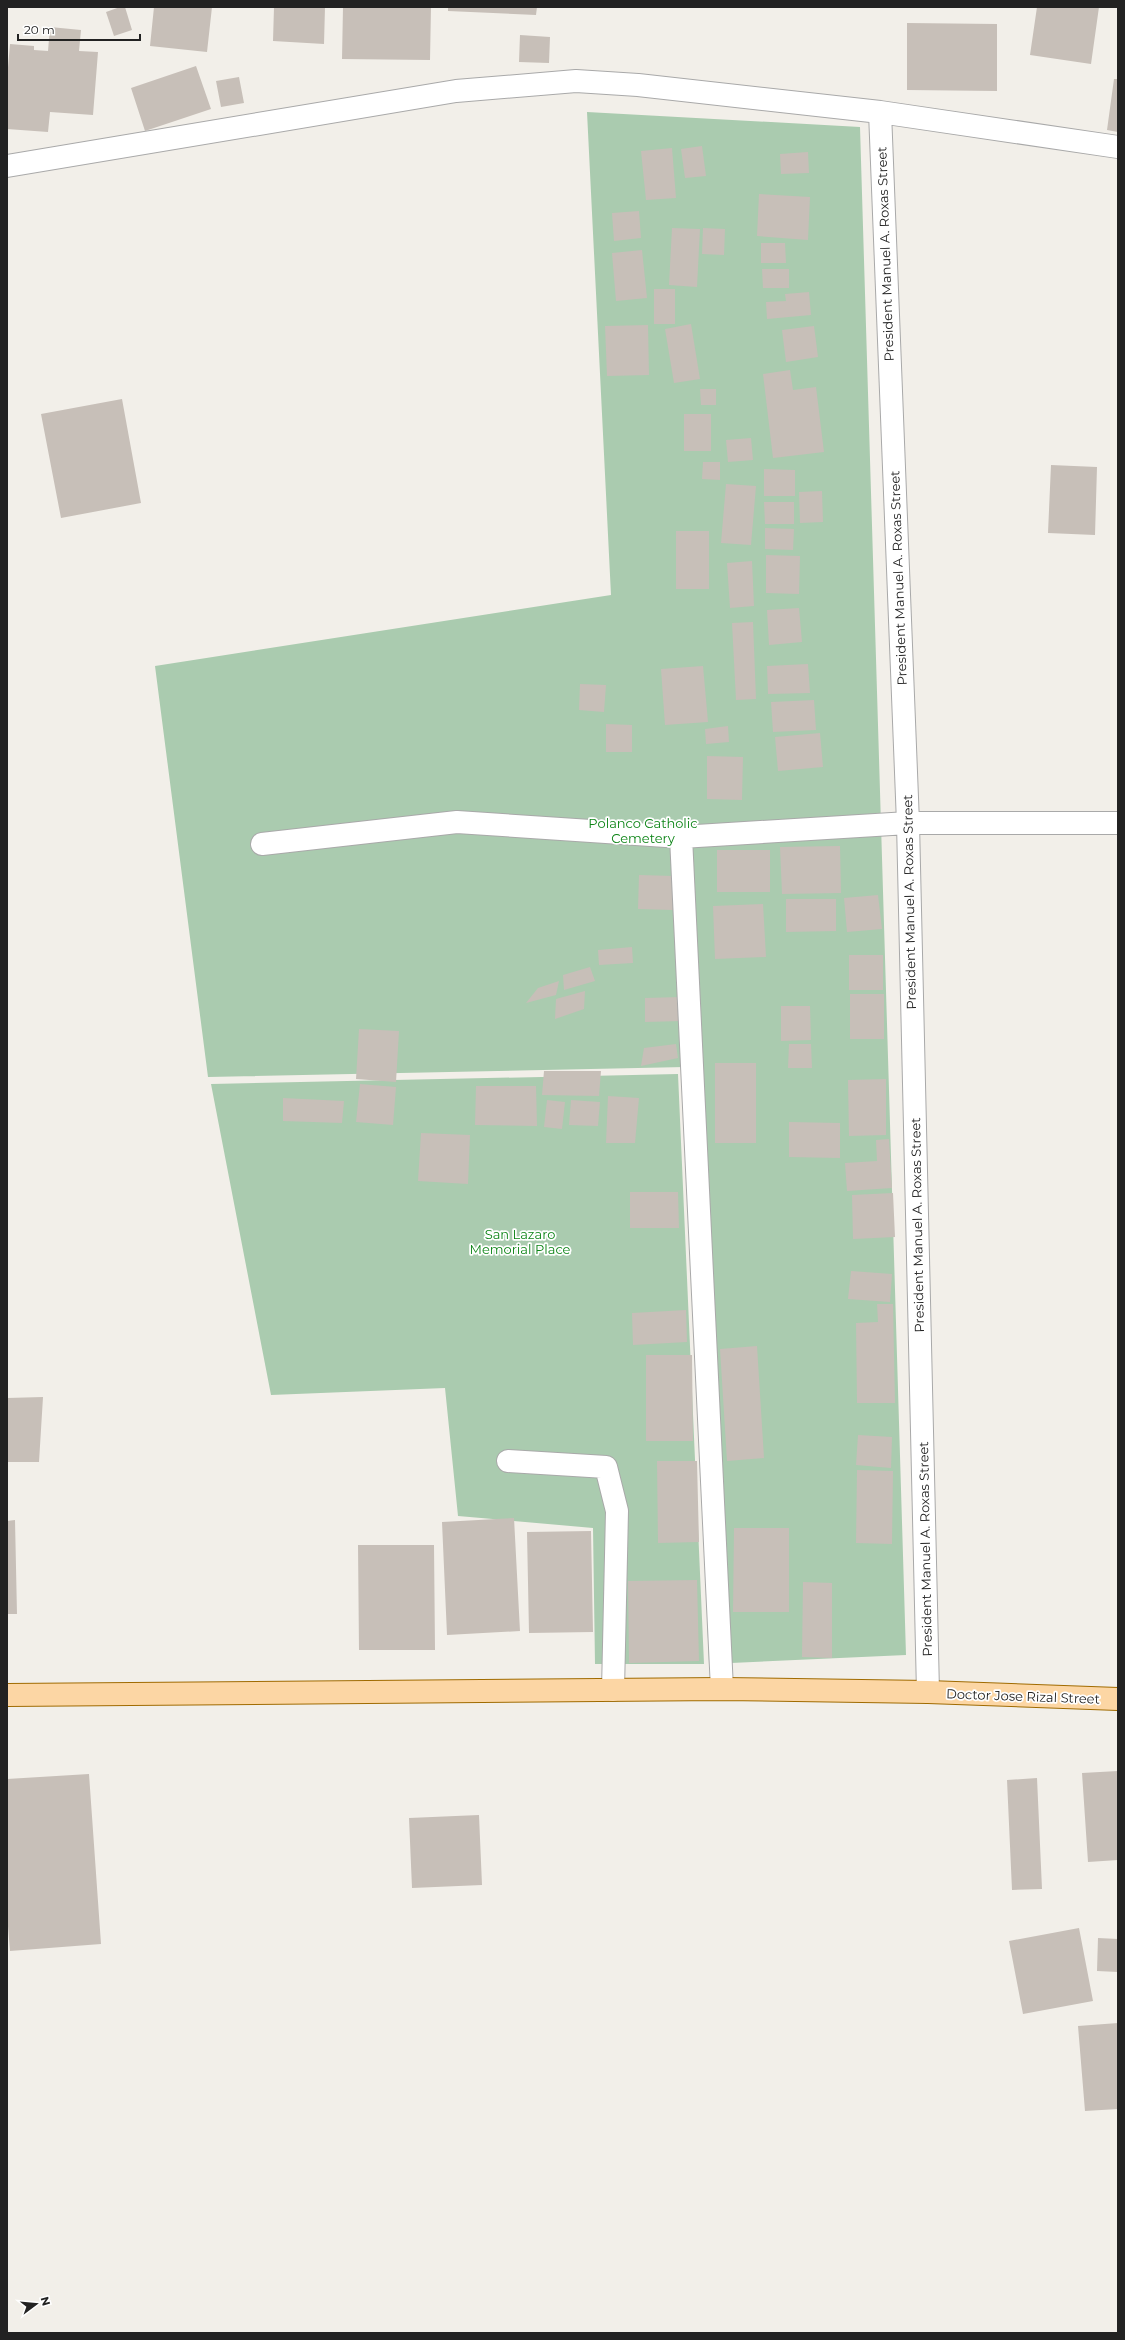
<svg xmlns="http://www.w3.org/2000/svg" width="1125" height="2340" viewBox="0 0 1125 2340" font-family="Montserrat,sans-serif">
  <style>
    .cemetery { fill: #aacbaf }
    .building { fill: #c7bfb8 }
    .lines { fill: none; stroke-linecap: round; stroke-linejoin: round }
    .minor-casing { stroke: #a9a9a9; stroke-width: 24 }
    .major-casing { stroke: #a06b00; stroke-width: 24 }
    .minor { stroke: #fff; stroke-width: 22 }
    .major { stroke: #fcd6a4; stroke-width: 22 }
    .labels { text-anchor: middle; stroke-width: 3.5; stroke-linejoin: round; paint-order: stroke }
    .street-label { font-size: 13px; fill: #222; stroke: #fff }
    .park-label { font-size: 13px; fill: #0c8416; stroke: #fff }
  </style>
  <rect width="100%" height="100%" fill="#f2efe9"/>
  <path class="cemetery" d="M587 112 860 127 906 1655 709 1664 685 1067 208 1077 155 666 611 595Z
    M678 1074 704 1664H595L593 1528 458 1516 445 1388 271 1395 211 1084Z"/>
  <path class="building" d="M120 7H125L132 30 114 36 106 12Z
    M154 7H212L207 52 150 46Z
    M274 7H325L324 44 273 41Z
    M343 7H431L430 60 342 59Z
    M448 7H537L536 15 448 11Z
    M1037 7H1099L1091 64 1030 55Z
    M907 23 997 24V91L907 90Z
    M50 27 81 30 79 51 98 52 93 115 50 112 48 132 7 129V79L10 44 34 46V50L48 51Z
    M520 35 550 37 549 63 519 62Z
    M196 66 211 109 145 131 131 88Z
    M239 77 244 103 221 107 216 81Z
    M1114 79H1118V132L1107 130Z
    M702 146 706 176 685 178 681 149Z
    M672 148 676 198 646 200 641 151Z
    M808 152 809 173 781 174 780 154Z
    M759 194 810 197 808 240 757 236Z
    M639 211 641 238 614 241 612 213Z
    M672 228 700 229 697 287 669 285Z
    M703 228 725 229 724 255 702 254Z
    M761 243H785L786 263H761Z
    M642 250 647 298 616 301 612 253Z
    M762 269H789V288H763Z
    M654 289H675V324H654Z
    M809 292 811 315 767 319 766 302 786 301 785 294Z
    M691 324 700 379 674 383 665 329Z
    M648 325 649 375 607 376 605 326Z
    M814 326 818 357 786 362 782 330Z
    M790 370 793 390 816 387 824 452 773 458 763 374Z
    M700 389H716V405H701Z
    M122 399 141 503 61 518 41 414Z
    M684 414H711V451H684Z
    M751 438 753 460 728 462 726 440Z
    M703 462H720V480L702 479Z
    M1051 465 1097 467 1095 535 1048 533Z
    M764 469 795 470V496H764Z
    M726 484 756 486 751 545 721 543Z
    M822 491 823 522 800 523 799 492Z
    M764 502H794V524H765Z
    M765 528 794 529 793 550 765 549Z
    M676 531H709V589H676Z
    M766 555 800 556 799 594 766 593Z
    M752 561 754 606 730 608 727 563Z
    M799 608 802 642 769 645 767 610Z
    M753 622 756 699 736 700 732 623Z
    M808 664 810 693 768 694 767 666Z
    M703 666 708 722 665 725 661 669Z
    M580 684 606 685 604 712 579 710Z
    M814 700 816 730 773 732 771 702Z
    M606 724 632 725V752H606Z
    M728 726 729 742 706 744 705 729Z
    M820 733 823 767 778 771 775 737Z
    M707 756 743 757 742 800 707 799Z
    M840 846 841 893 782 894 780 847Z
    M717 850H770V892H717Z
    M639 875 674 876 673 910 638 909Z
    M878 895 882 929 847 932 844 898Z
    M786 899H836V931L786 932Z
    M763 904 766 957 715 959 713 906Z
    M632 947 633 963 599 965 598 950Z
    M849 955H883V990H849Z
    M590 967 595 981 564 990 563 975Z
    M559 981 556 995 526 1003 538 988Z
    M585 991 584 1009 555 1019 556 999Z
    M850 994H884V1039H850Z
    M681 997 682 1021 645 1022V998Z
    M781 1006H810L811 1040 781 1041Z
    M359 1029 399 1031 396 1082 356 1079Z
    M676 1044 678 1058 641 1066 644 1048Z
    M789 1044H811L812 1068H788Z
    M715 1063H756V1143H715Z
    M544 1071H601L599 1096 542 1095Z
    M886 1079V1135L849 1136 848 1080Z
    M360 1084 396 1087 393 1125 356 1122Z
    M476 1086H536L537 1126 475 1125Z
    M608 1096 639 1098 635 1143H606Z
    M283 1098 344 1101 342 1123 283 1121Z
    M547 1100 565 1102 562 1129 544 1127Z
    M571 1100 600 1102 598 1126 569 1125Z
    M789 1122 840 1123V1158L789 1157Z
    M421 1133 470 1135 468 1184 418 1181Z
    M889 1139 892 1188 847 1191 845 1163 877 1161 876 1140Z
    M630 1192H678L679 1228H630Z
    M893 1193 895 1237 853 1239 852 1195Z
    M851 1271 892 1274 890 1302 848 1299Z
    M877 1304H893L895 1403H857L856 1323 878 1322Z
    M686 1310 687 1342 633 1345 632 1313Z
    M757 1346 764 1458 727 1461 720 1349Z
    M646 1355H692L693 1441H646Z
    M43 1397 39 1462H7V1398Z
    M858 1435 892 1437 891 1468 856 1465Z
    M657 1461H697L699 1542 658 1543Z
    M857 1470 893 1471 892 1544 856 1543Z
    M514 1518 520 1631 447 1635 442 1522Z
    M15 1520 17 1614H7V1521Z
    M734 1528H789V1612H733Z
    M591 1531 593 1632 529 1633 527 1532Z
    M358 1545H434L435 1650H359Z
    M697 1580 699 1661 629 1663 628 1581Z
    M803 1582 832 1583V1658L802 1657Z
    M1118 1771V1860L1088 1862 1082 1773Z
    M89 1774 101 1944 10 1951 7 1914V1779Z
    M1037 1778 1042 1889 1012 1890 1007 1780Z
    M479 1815 482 1885 412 1888 409 1818Z
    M1079 1928 1093 2001 1023 2014 1009 1941Z
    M1098 1938 1118 1939V1972L1097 1971Z
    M1118 2023V2109L1085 2111 1078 2026Z"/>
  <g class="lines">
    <g class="minor-casing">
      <path id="minor" d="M880 112 908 823 928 1692
        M7 166 456 91 576 81 638 85 880 112 1118 147
        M262 844 457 822 681 837
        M508 1461 606 1467 617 1511 613 1690
        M722 1689 681 837 908 823H1118"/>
    </g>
    <g class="major-casing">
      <path id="major" d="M7 1695 722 1689 928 1692 1118 1699"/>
    </g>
    <use href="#minor" class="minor"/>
    <use href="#major" class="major"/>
  </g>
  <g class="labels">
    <g class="street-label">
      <text transform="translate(885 254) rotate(-92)" y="5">President Manuel A. Roxas Street</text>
      <text transform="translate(898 578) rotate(-92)" y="5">President Manuel A. Roxas Street</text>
      <text transform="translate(909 902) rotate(-91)" y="5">President Manuel A. Roxas Street</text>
      <text transform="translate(917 1225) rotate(-91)" y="5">President Manuel A. Roxas Street</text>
      <text transform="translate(925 1549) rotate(-91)" y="5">President Manuel A. Roxas Street</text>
      <text transform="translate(1023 1696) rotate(2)" y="5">Doctor Jose Rizal Street</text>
    </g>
    <g class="park-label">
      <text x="643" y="828">Polanco Catholic<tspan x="643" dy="15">Cemetery</tspan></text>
      <text x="520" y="1239">San Lazaro<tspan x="520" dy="15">Memorial Place</tspan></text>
    </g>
  </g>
  <rect width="1125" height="2340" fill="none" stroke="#222222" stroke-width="16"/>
  <g transform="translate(36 2304) rotate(74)" stroke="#ffffff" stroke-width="3" paint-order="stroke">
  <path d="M0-3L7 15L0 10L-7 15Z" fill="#222222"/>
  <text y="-6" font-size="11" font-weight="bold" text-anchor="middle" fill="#222222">N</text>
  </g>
  <path d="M18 34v6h122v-6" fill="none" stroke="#222222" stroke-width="2"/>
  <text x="24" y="34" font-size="12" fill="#222222" stroke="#ffffff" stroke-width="3" paint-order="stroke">20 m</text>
</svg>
